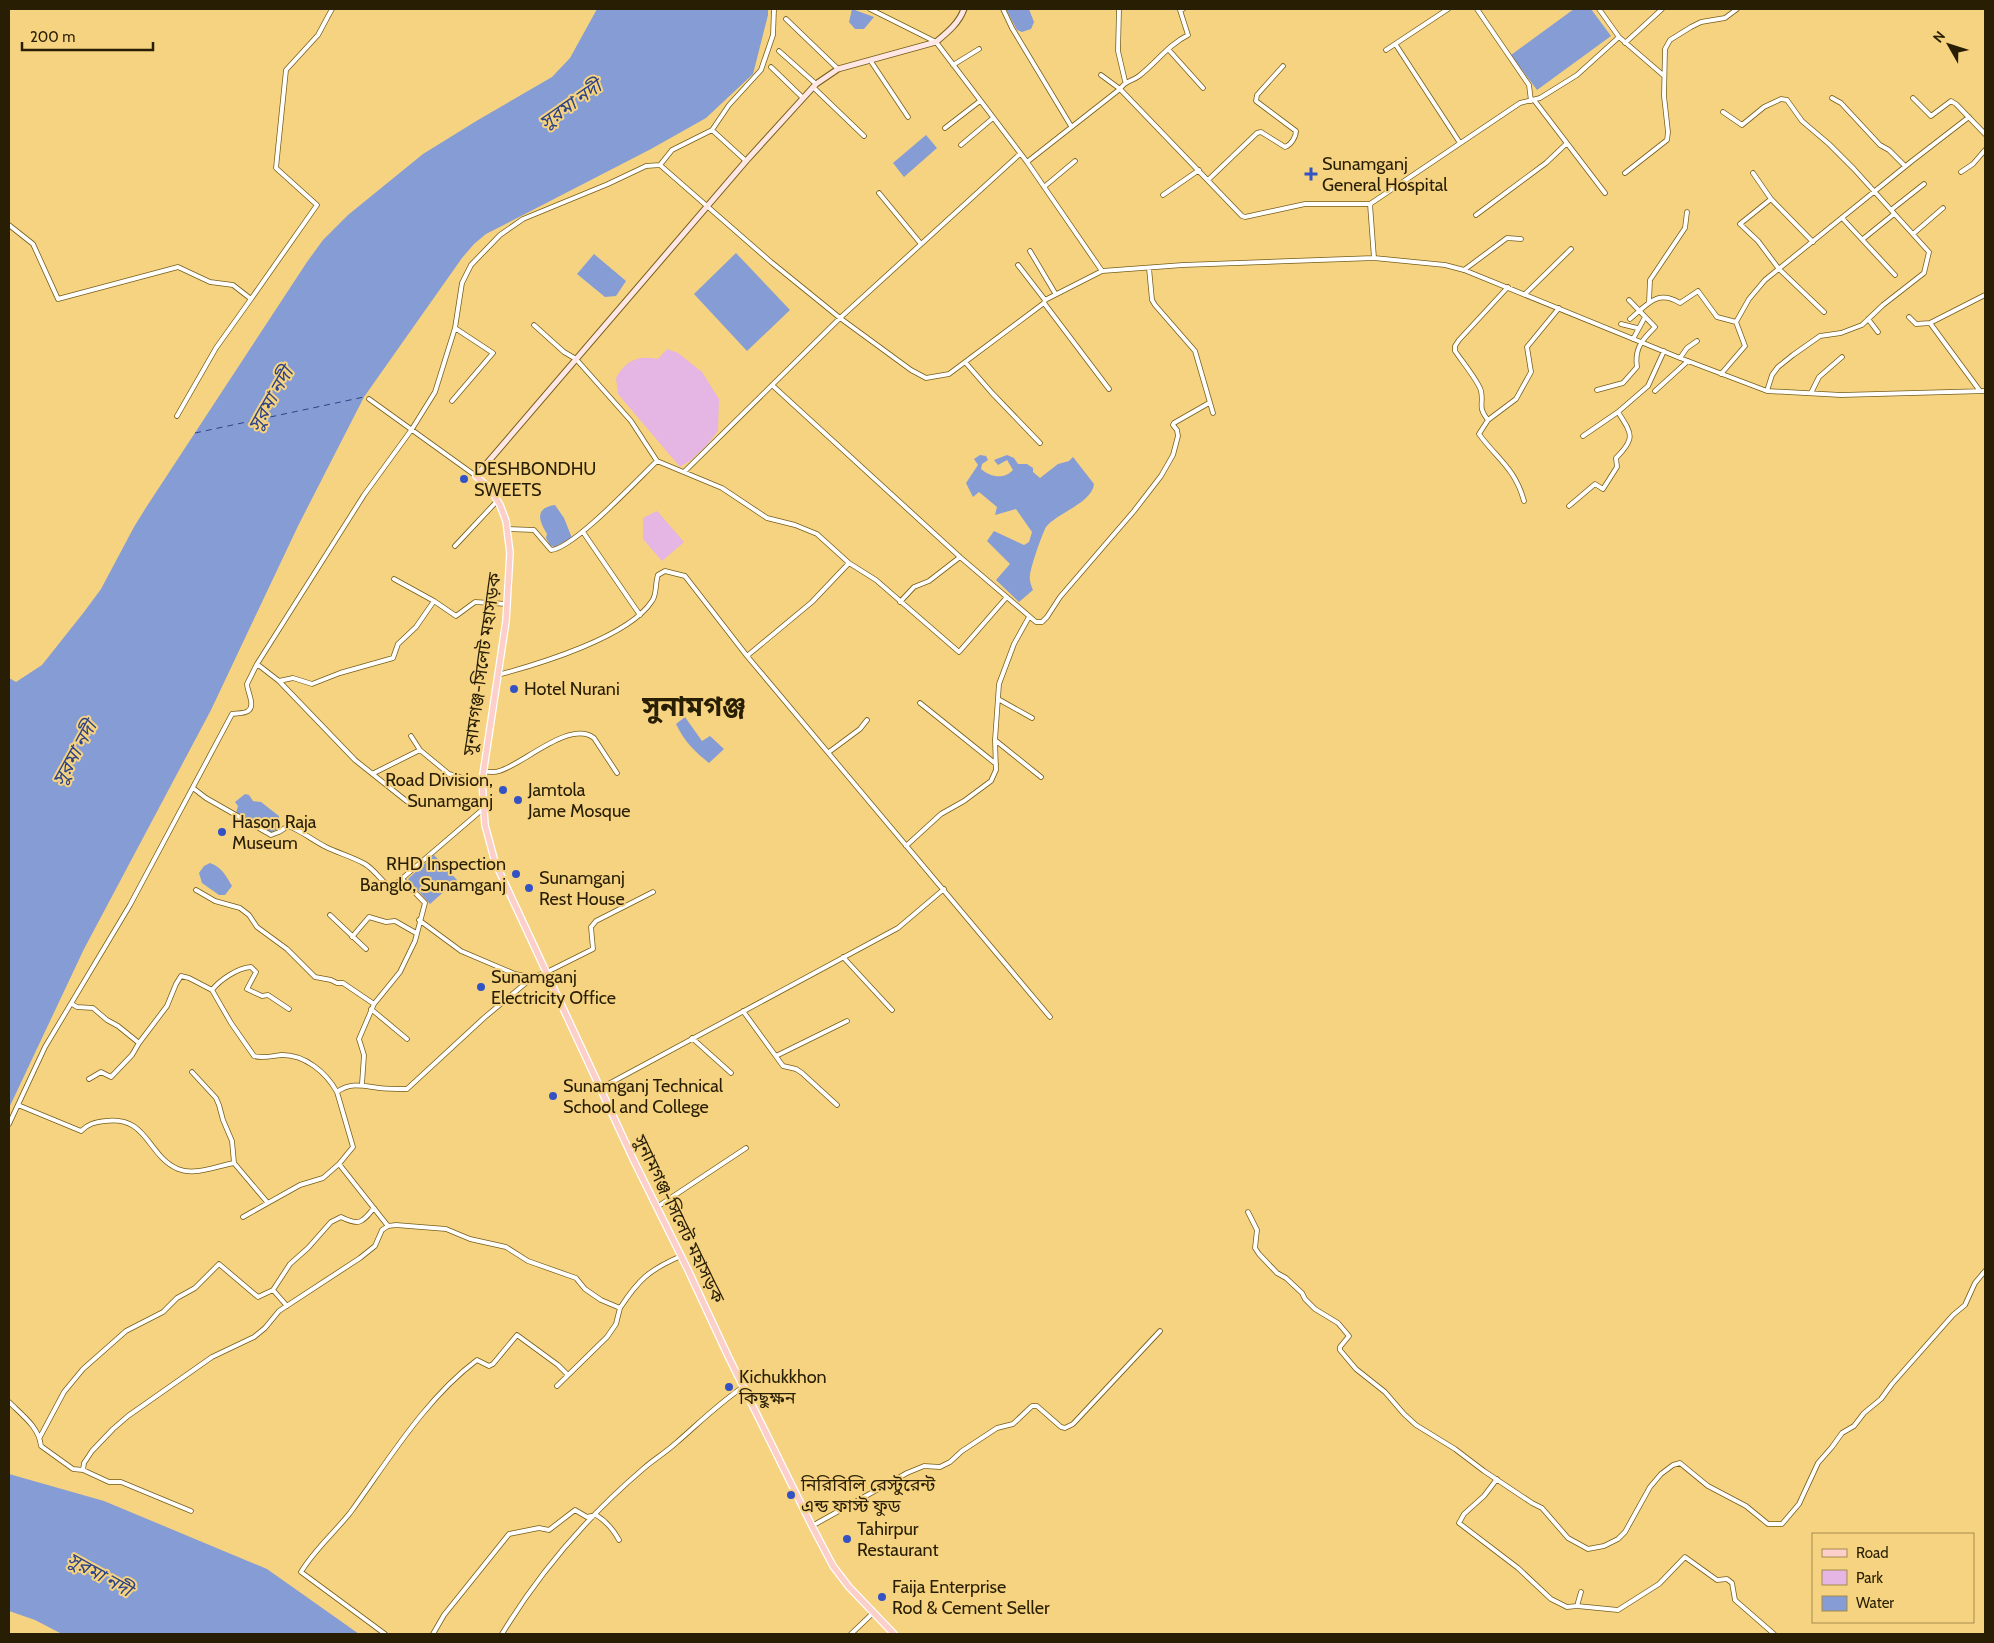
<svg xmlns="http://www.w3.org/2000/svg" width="1994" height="1643" viewBox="0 0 1994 1643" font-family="Cabin,'Noto Sans Bengali',sans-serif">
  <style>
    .green { fill: #e5b5e4 }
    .water { fill: #859cd5 }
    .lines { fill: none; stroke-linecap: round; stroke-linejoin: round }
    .ferry { stroke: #2d4388; stroke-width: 1; stroke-dasharray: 6 5; stroke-linecap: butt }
    .street-casing { stroke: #755d1b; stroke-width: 5.5 }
    .secondary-casing { stroke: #755d1b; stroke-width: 7 }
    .primary-casing { stroke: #fff; stroke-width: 8 }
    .street { stroke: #fff; stroke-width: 4 }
    .secondary { stroke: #fee7e4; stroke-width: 5 }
    .primary { stroke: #fccfca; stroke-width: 5.5 }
    .poi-dot { fill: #3352c3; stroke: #f6d380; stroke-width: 2 }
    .labels { text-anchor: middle; stroke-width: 4; stroke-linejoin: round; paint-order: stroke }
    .poi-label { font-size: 18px; fill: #281e04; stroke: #f6d380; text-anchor: start }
    .street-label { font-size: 18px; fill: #281e04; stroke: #f6d380 }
    .water-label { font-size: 19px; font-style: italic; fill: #2d4388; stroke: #f6d380 }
    .town-label { font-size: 28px; font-weight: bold; fill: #281e04; stroke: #f6d380 }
  </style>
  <rect width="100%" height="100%" fill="#f6d380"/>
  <path class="green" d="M667 349 678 353 702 372 719 399 718 431 706 446 691 460 680 467 618 394 616 378C626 360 638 355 658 359Z
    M657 511 684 542 662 561 643 539V518Z"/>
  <path class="water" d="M597 9H768V15L753 74 706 118 651 149 486 234 474 244 462 258 364 397 298 526 211 710 84 949 9 1108V678L16 682 42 665 84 612 101 589 134 527 147 506 307 262 323 240 348 215 423 154 478 120 552 77 570 58Z
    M852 9 874 17 864 29H855L849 22Z
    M1006 9H1029L1034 22 1031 29 1022 32 1017 30Z
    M1574 9H1591L1611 36 1537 90 1511 55Z
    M926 135 937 148 904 177 893 163Z
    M736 253 790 310 747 351 694 294Z
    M594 254 626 281 616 296 605 297 577 274Z
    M980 455 986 456 988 460 982 464 981 469C990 477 1004 480 1013 470L1007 460 998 465 994 460 1007 455 1014 458 1018 464H1027L1033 468V472L1040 478 1058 464 1069 461 1073 457 1094 484C1092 503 1057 513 1046 527 1042 534 1031 566 1030 575 1029 580 1031 585 1033 590L1019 602 996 580 1010 564 987 541 994 531 1024 545 1029 542 1032 532 1016 509 995 515 997 507 979 492 973 497 966 483 978 465 974 459Z
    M555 505 564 518 572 538 554 547 550 545 546 538 547 534C539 521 534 508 555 505Z
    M685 717 702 741 710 736 724 749 709 763C695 752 684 741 676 724Z
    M245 794 249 795 253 801 261 802 279 816V828L270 833 236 813 238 806 235 802Z
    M434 855 457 880 430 904 408 879Z
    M210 863C222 867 226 876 232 886L225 895H219L202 883 199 873 204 866Z
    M9 1474 104 1501 267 1569 359 1634H62L35 1620 9 1611Z"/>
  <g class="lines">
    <path class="ferry" d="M195 433 364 397"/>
    <g class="street-casing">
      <path id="street" d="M870 9 936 42 1027 162 1102 271
        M1003 9 1012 28 1071 126
        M1119 9 1118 51 1125 81
        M1477 9 1529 85 1531 101
        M1599 9 1619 37 1663 75
        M786 19 838 69
        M1625 43 1662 9
        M1396 45 1460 143
        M1168 49 1203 88
        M1386 50 1448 9
        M779 51 816 84
        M870 60 908 117
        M953 65 979 49
        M771 67 803 98
        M1101 75 1120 89 1242 216 1245 217 1305 204H1370L1520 103 1540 98 1577 75 1619 37
        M813 87 864 136
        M1832 98 1841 103 1880 145 1889 150 1905 166
        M1913 98 1931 116 1951 101 1956 104 1985 134
        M1534 100 1605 193
        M1723 112 1742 125 1764 107 1781 99 1787 100 1802 121 1829 144 1854 169 1929 252 1924 273 1883 305 1862 325 1841 333 1820 336 1793 355 1778 367 1772 375 1767 391
        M945 128 980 101
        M712 130 746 161
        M961 145 993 118
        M1027 162 1120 89C1126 80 1131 82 1139 76 1156 63 1168 45 1188 35L1180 10 1183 9
        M660 165 771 262 840 318 911 370 926 378 949 374 1044 303 1045 300 1102 271 1183 265 1374 258 1445 265 1464 270 1680 358 1767 391 1841 395 1985 391
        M1961 172 1973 164 1985 150
        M1625 173 1667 140 1668 132 1664 96 1665 49 1670 40 1691 27 1701 22 1725 18 1737 9
        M1753 173 1771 199
        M1208 180 1257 133 1261 132 1285 147C1291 145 1296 137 1296 131L1256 101 1257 95 1283 66
        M1044 187 1075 161
        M879 193 921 244
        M1163 195 1199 170
        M1370 204 1374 258
        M1891 210 1924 184
        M1476 215 1546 163 1566 144
        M1843 219 1895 275
        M9 225 33 244 58 299 178 267 210 282 233 285 251 299 216 348 177 416
        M1913 234 1943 208
        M1863 239 1894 214
        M1813 242 1771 199 1740 224 1758 241 1779 269 1824 312
        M1030 251 1055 293
        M1018 265 1045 300
        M1149 268 1152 300 1155 305 1195 351 1213 413
        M1464 270 1507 238 1521 239
        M1508 287 1459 340 1455 346V351C1461 360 1479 382 1481 391 1484 405 1477 406 1488 420L1479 434C1497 459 1515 468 1524 501
        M1525 294 1571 249
        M251 299 317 205 276 168 286 70 318 35 332 9
        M1649 302 1650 280 1685 228 1687 212
        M1044 303 1109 389
        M1909 317 1916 324 1930 323
        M1630 319C1648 304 1657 289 1680 303L1698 291 1717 317 1736 322
        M1868 319 1878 332
        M1621 324 1637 328
        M534 325 564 352 576 359 631 421 657 461 722 488 767 518 795 525 817 534 849 563 876 580 959 652 1006 598
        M1633 339 1645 317
        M1680 358 1687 348 1697 341
        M965 362 992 393 1040 443
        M1721 374 1745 346 1736 322 1749 299 1765 280 1912 161 1969 117
        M772 385 960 557 1036 622H1042L1047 617 1060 597 1134 511 1161 476 1173 455 1178 436 1177 430 1173 425 1174 423 1209 403
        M1597 390 1623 383 1637 367C1634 348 1643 339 1655 327L1629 300
        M1655 391 1688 361
        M1980 391 1930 323 1985 295
        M1811 393 1819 377 1842 357
        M369 399 476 476
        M452 401 493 353 455 328
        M1488 420 1516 399 1531 372 1527 347 1559 308
        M1583 436 1618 412 1648 386 1664 351
        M684 472 840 318 1020 154
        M1569 506 1595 484 1603 489 1617 467 1616 458C1636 438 1632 434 1618 412
        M508 529 534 530 551 550C573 549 638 479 657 461
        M583 532 640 615
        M455 546 498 500
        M394 579 434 601
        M900 602 914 587 929 581 960 557
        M747 656 812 602 849 563
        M257 664 279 681 293 678 312 684 340 673 393 658 398 644 416 627 434 601 456 616 475 602 507 604
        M498 675C539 664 629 637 652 601 657 595 655 583 658 575L665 571 685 576 747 656 1050 1017
        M279 681 355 760 409 803
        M998 699 1032 718
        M920 703 996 764
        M411 736 420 750 449 774 469 780 482 781
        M995 740 1041 777
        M829 752 860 729 867 720
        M483 771C488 772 494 773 499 771 521 766 570 719 594 738L617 773
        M374 773 420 750
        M193 788 206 798 271 835 279 832 288 826C302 831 312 840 326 847 338 853 353 857 365 864 375 870 381 881 391 888L483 809
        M906 846 941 814 964 801 991 781 996 770 995 740 999 684 1014 644 1029 617
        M196 890 215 901 240 908 249 915 257 927 287 949 315 977 331 980 337 983H343L374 1004
        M330 915 366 949
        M419 920 461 951 515 974 533 977 547 972 593 949 591 927 596 921 653 892
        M352 937 369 917 386 922 395 921 416 933
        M843 957 892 1010
        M212 990C220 980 237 968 251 967L256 972 247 989 262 996 268 995 289 1009
        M72 1004 77 1007 93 1008 107 1020 118 1026 139 1043 132 1055 111 1077 101 1072 89 1079
        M371 1009 407 1039
        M743 1011 783 1066 796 1069 802 1073 837 1105
        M692 1038 731 1073
        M139 1043 167 1006 176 984 181 976 189 978 212 990 231 1023 254 1056C263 1059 271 1056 281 1055 304 1054 326 1072 337 1092L353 1147 339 1164 323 1178 300 1185 243 1217
        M776 1056 847 1021
        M192 1072 216 1098 219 1105 223 1120 232 1141 234 1163 267 1202
        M362 1084 364 1055 359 1039 374 1004 400 972 415 941 425 903 402 879
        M601 1088 898 928 944 889
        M337 1092C351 1082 363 1086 379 1088 388 1089 397 1089 407 1089L485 1017 533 977
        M18 1105 81 1131C88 1124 95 1122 105 1121 148 1115 147 1156 178 1169 195 1176 217 1166 234 1163
        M9 1124 45 1047 130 905 232 714C236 713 244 714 248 711 256 706 247 691 247 684L257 664 364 495 412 429 435 392 455 328 462 283 471 265 500 235 523 219 608 184 646 166 660 165 672 150 712 130 729 105 761 70 773 35 774 9
        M339 1164 388 1226
        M657 1207 746 1148
        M1248 1212 1257 1230 1255 1248 1259 1254 1277 1273 1286 1278 1302 1293 1305 1299 1315 1309 1338 1323 1349 1336 1340 1347V1350L1356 1369 1385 1392 1404 1414 1416 1425 1455 1449 1484 1471 1532 1503 1542 1508 1568 1538 1588 1549 1604 1546 1618 1539 1625 1532 1650 1487 1661 1474 1673 1465 1680 1463 1708 1486 1746 1506 1768 1524H1782L1799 1504 1818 1463 1832 1447 1842 1433 1854 1426 1864 1413 1881 1399 1892 1384 1953 1315 1965 1305 1975 1283 1985 1271
        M273 1290 290 1264 308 1248 331 1222 341 1217C359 1226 362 1223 374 1208
        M557 1386 607 1337 616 1324 620 1308
        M9 1402C22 1415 39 1427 41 1446L73 1469 83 1470 109 1482H121L191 1511
        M40 1437 64 1392 83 1369 126 1331 163 1312 177 1298 195 1288 219 1264 258 1297 273 1290 287 1306
        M83 1470 84 1463 92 1451 113 1429 128 1416 212 1357 254 1337 265 1328 279 1311 360 1258 375 1246 382 1230 388 1226 396 1225 446 1229 470 1239 506 1247 528 1261 576 1278 585 1289 601 1300 620 1308C639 1279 649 1270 681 1256
        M1497 1479 1484 1496 1464 1514 1459 1523 1518 1568 1551 1599 1567 1607 1577 1606
        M812 1526 907 1473 924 1466 940 1467 950 1462 962 1451 997 1428 1013 1424 1032 1406H1037L1061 1427 1065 1428 1073 1424 1160 1331
        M1581 1592 1577 1606 1618 1610 1659 1584 1685 1557 1717 1580 1727 1579 1732 1583 1735 1600 1774 1634
        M385 1634 301 1572C314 1550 334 1533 350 1513 388 1461 425 1399 477 1360L489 1366 493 1364 517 1335 558 1365 568 1375
        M433 1634 444 1615 509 1534 539 1528 549 1530 575 1510 587 1517 596 1515C606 1521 613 1529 619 1540
        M502 1634C539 1573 588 1516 643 1469 653 1460 665 1453 676 1443 698 1424 718 1404 743 1387
        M851 1634 873 1613"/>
    </g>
    <g class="secondary-casing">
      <path id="secondary" d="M476 476 746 161 816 84 838 69 936 42C948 32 959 23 964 9"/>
    </g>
    <g class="primary-casing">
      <path id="primary" d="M476 476 491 490 500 505 506 521 510 553 506 621 482 781 485 825 495 862 635 1163 688 1270 729 1358 812 1526 833 1566 849 1587 894 1634"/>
    </g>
    <use href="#street" class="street"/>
    <use href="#secondary" class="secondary"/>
    <use href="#primary" class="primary"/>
  </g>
  <g class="poi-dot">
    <path d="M1308.5 166.5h5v5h5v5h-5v5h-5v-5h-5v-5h5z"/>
    <circle cx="464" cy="479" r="5"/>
    <circle cx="514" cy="689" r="5"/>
    <circle cx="503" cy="790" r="5"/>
    <circle cx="518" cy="800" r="5"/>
    <circle cx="222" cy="832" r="5"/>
    <circle cx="516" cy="874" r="5"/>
    <circle cx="529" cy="888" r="5"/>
    <circle cx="481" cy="987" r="5"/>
    <circle cx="553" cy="1096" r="5"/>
    <circle cx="729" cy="1387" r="5"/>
    <circle cx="791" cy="1495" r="5"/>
    <circle cx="847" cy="1539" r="5"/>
    <circle cx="882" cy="1597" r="5"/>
  </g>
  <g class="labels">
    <g class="poi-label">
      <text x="1322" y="170">Sunamganj<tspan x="1322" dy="21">General Hospital</tspan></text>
      <text x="474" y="475">DESHBONDHU<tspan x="474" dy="21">SWEETS</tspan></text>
      <text x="524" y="695">Hotel Nurani</text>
      <text x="493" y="786" text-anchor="end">Road Division,<tspan x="493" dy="21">Sunamganj</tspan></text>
      <text x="528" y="796">Jamtola<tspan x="528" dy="21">Jame Mosque</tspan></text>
      <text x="232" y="828">Hason Raja<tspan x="232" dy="21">Museum</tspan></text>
      <text x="506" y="870" text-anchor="end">RHD Inspection<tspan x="506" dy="21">Banglo, Sunamganj</tspan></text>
      <text x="539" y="884">Sunamganj<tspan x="539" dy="21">Rest House</tspan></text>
      <text x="491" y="983">Sunamganj<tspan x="491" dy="21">Electricity Office</tspan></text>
      <text x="563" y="1092">Sunamganj Technical<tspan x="563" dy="21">School and College</tspan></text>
      <text x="739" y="1383">Kichukkhon<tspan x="739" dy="21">কিছুক্ষন</tspan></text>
      <text x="801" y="1491">নিরিবিলি রেস্টুরেন্ট<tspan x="801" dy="21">এন্ড ফাস্ট ফুড</tspan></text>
      <text x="857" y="1535">Tahirpur<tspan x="857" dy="21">Restaurant</tspan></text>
      <text x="892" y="1593">Faija Enterprise<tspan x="892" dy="21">Rod &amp; Cement Seller</tspan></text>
    </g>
    <g class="street-label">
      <text transform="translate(482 664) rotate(-82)" y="6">সুনামগঞ্জ-সিলেট মহাসড়ক</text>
      <text transform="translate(679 1219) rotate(64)" y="6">সুনামগঞ্জ-সিলেট মহাসড়ক</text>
    </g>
    <g class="water-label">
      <text transform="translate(570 104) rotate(-35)" y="7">সুরমা নদী</text>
      <text transform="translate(270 399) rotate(-60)" y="7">সুরমা নদী</text>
      <text transform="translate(74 753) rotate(-61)" y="7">সুরমা নদী</text>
      <text transform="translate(100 1574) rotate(29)" y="7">সুরমা নদী</text>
    </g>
    <g class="town-label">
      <text x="694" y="716">সুনামগঞ্জ</text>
    </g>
  </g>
  <rect width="1994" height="1643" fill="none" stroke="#281e04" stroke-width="20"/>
  <rect x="1812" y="1533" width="162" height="90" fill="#f6d380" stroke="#a48b4e"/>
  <rect x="1822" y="1549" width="25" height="8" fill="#fccfca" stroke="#a48b4e"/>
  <text x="1856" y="1558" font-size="15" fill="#281e04">Road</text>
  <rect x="1822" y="1570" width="25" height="15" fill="#e5b5e4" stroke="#a48b4e"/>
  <text x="1856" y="1583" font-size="15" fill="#281e04">Park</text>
  <rect x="1822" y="1596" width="25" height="15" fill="#859cd5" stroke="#a48b4e"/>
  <text x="1856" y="1608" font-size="15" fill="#281e04">Water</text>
  <g transform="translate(1949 45) rotate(309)" stroke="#f6d380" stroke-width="4" paint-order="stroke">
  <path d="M0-4L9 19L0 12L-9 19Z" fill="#281e04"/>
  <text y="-8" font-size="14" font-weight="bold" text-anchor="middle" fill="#281e04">N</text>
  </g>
  <path d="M22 42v8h131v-8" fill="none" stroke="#281e04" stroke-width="2.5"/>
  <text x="30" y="42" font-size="15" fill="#281e04" stroke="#f6d380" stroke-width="4" paint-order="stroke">200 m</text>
</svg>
